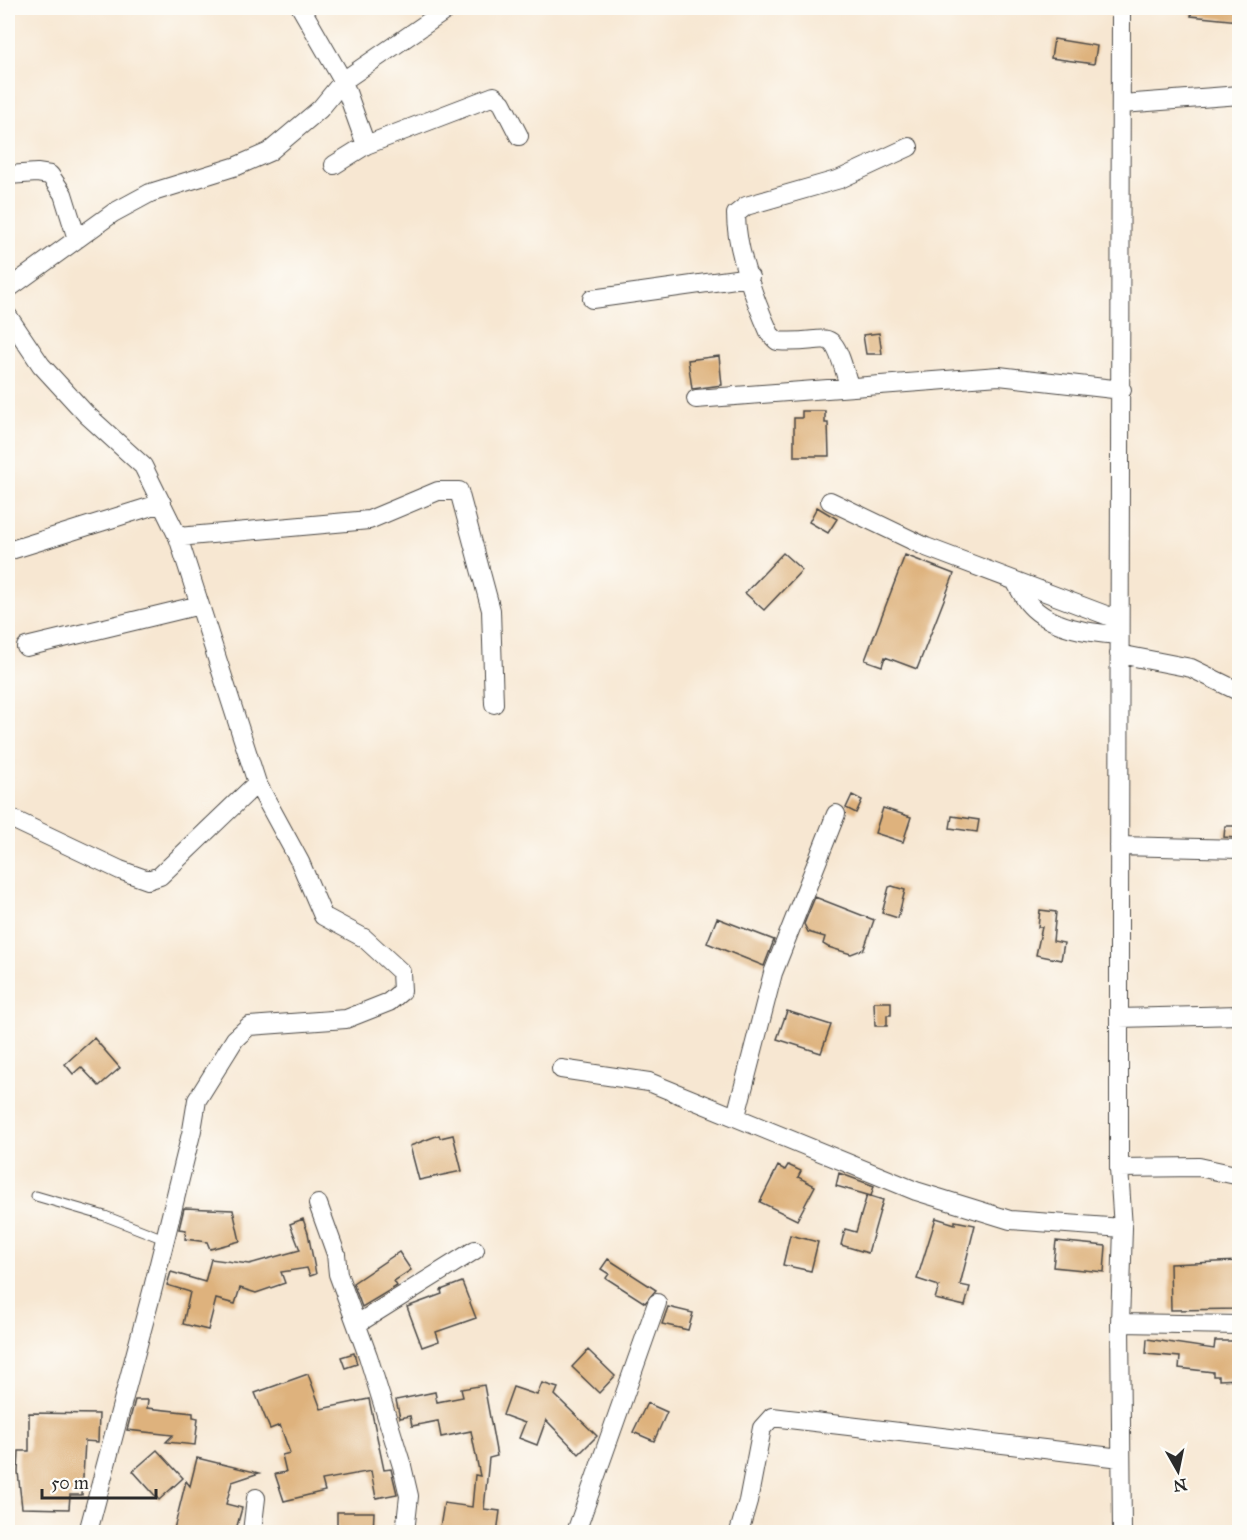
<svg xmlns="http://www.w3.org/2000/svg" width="1247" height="1540" viewBox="0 0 1247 1540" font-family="'IM FELL Great Primer',serif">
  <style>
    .building { fill: #deb27d }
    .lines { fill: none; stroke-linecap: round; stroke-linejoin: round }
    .lane-casing { stroke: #4a4744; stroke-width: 11 }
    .street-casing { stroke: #4a4744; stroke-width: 20 }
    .lane { stroke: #fff; stroke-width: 9 }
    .street { stroke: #fff; stroke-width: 18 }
  </style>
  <rect width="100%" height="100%" fill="#fdfcf7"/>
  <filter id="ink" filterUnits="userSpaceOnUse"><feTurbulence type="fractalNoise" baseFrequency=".0167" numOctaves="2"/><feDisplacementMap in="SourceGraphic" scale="12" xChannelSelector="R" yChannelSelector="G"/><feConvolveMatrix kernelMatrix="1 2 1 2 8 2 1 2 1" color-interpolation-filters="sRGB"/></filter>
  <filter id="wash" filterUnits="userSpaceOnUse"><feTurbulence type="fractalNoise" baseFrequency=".008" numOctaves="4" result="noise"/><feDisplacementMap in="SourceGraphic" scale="24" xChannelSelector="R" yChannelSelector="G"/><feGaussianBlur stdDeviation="1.35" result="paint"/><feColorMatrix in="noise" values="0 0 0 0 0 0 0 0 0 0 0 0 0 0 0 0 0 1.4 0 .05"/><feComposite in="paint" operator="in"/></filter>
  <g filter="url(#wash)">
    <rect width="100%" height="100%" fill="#f7e7d2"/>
    <g id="blocks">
      <path class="building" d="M1192 8H1239V21L1191 16Z
        M1054 39 1097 46 1094 64 1051 58Z
        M879 333 882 354H866L863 335Z
        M719 356 722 385 692 389 688 360Z
        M802 411H825V423H828L829 456H794V418H802Z
        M817 507 837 519 828 533 809 522Z
        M783 553 802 570 764 610 745 593Z
        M905 555 954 574 917 669 885 657 882 666 865 660Z
        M852 795 862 800 856 813 846 808Z
        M883 808 911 817 903 842 875 833Z
        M952 816 979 820 977 832 950 828Z
        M1225 826H1237V838L1224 837Z
        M892 886 905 890 898 918 882 913 889 887Z
        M815 897 874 920 864 949 851 954 828 947 823 944 825 937 808 932 804 924Z
        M1040 910 1056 912 1053 941 1064 943 1061 960 1036 955 1042 927H1038Z
        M717 918 774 940 764 966 707 943Z
        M874 1002H891V1015H887V1026H875Z
        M787 1011 831 1025 821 1053 777 1039Z
        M94 1038 120 1068 99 1086 81 1067 73 1074 65 1064Z
        M439 1135 440 1138 453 1135 462 1171 419 1180 410 1146Z
        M788 1165 801 1171 798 1177 815 1186 797 1220 760 1202 778 1166 785 1170Z
        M839 1173 874 1186 871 1196 836 1186Z
        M867 1195 883 1200 868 1253 841 1245 845 1229 856 1232Z
        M184 1208 233 1210 240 1241 210 1249 207 1242 185 1239 186 1230 179 1229Z
        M936 1218 955 1224V1221L975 1225 960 1285 970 1287 965 1306 935 1299 939 1286 917 1279Z
        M303 1219 308 1233 316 1274 310 1276 307 1268 281 1272 285 1283 256 1293 240 1288 235 1304 216 1299 208 1330 183 1324 190 1292 167 1285 171 1272 205 1282 211 1259 249 1264 300 1250 290 1224Z
        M790 1235 818 1242 811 1271 783 1265Z
        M1056 1241 1106 1246 1104 1272 1053 1267Z
        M399 1252 411 1270 394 1281 397 1286 362 1307 353 1283Z
        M608 1259 656 1290 645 1303 606 1278 609 1274 601 1269Z
        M1239 1261V1309L1171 1310 1170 1264Z
        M462 1282 476 1318 436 1332 439 1341 422 1347 407 1307 442 1294 441 1290Z
        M668 1307 693 1313 688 1330 662 1324Z
        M1147 1339 1214 1349 1215 1341H1239V1379L1219 1380V1376H1213V1372L1179 1368 1180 1357 1146 1354Z
        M588 1350 615 1376 599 1393 572 1367Z
        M354 1353 357 1364 345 1368 341 1357Z
        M308 1374 321 1409 369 1399 384 1470 391 1469 397 1494 376 1498 371 1471 322 1480 325 1491 284 1501 275 1474 286 1472 282 1455 290 1453 280 1425 270 1429 255 1393Z
        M542 1383 558 1388 555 1395 597 1436 579 1454 546 1420 537 1445 519 1438 525 1423 503 1415 513 1387 537 1395Z
        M484 1385 497 1456 489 1458 484 1509 500 1511 497 1533H439L444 1503 472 1507 475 1475 480 1476 471 1431 441 1437 438 1421 412 1426 410 1416 400 1418 396 1400 435 1392 437 1402 463 1397 461 1389Z
        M135 1400H148L147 1408 193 1413V1417L198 1418 195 1445 166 1442 173 1435 127 1430Z
        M647 1403 667 1412 654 1441 633 1432Z
        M29 1413 99 1414 98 1442 85 1441 82 1495H70L69 1509 22 1508 18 1472 19 1451H29Z
        M157 1450 183 1478 159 1500 133 1471Z
        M197 1458 259 1473 232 1482 226 1504 242 1508 235 1533H173L186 1481 190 1486Z
        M337 1512H374L373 1533H337Z"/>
    </g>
  </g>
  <g filter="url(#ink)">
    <use href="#blocks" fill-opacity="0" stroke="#4a4744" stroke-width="1.5"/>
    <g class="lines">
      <g class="lane-casing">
        <path id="lane" d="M36 1196 105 1216 164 1239"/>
      </g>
      <g class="street-casing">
        <path id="street" d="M301 8 343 81 366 145
          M1121 8 1119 917V1168L1123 1228 1120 1323 1122 1532
          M1122 104 1240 95
          M334 165 366 145 494 96 502 103 519 136
          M8 175 37 173 50 175 63 194 77 239
          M8 289 113 213 150 193 237 166 269 152 320 109 343 81 449 8
          M592 299 750 277
          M8 316 41 365 86 414 143 466 178 537 257 783 300 862 323 916 364 938 401 972 402 991 389 1002 346 1019 249 1026 235 1039 197 1100 192 1130 153 1288 88 1532
          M849 386C830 318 832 346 777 341L770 334C755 301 736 250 736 214L746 206 840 179 909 147
          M696 399 999 376 1122 390
          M830 501 926 547 1119 620
          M178 537 369 520 438 491H459L491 610 494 704
          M8 551 162 503
          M1015 581C1019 588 1024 599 1030 605 1051 628 1090 633 1119 635
          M26 647 200 605
          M1119 654 1191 668 1240 692
          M8 817 120 870 148 880 160 876 257 783
          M1119 846 1240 849
          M1119 1018 1240 1015
          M561 1069 649 1082 916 1191 1010 1220 1123 1228
          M736 1116 773 973 836 814
          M1119 1168 1199 1167 1240 1176
          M318 1204 336 1254 338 1274 368 1356 402 1466 409 1496 405 1532
          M1120 1323 1240 1325
          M357 1324 475 1250
          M252 1532 256 1498
          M576 1532 657 1303
          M739 1532 748 1501 762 1428 772 1417 1121 1458"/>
      </g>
      <use href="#lane" class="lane"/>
      <use href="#street" class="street"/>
    </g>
  </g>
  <rect width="1247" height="1540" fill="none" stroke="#fdfcf7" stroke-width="30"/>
  <g transform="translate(1178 1471) rotate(171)" stroke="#fdfcf7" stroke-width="4.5" paint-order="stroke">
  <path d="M0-4.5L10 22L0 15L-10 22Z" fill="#2b2b2b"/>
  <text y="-9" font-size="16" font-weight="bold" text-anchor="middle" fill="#2b2b2b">N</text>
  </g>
  <path d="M42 1489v9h114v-9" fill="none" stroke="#2b2b2b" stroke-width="3"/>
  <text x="51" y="1489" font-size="18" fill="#2b2b2b" stroke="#fdfcf7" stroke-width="4.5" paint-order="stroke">50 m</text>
</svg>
